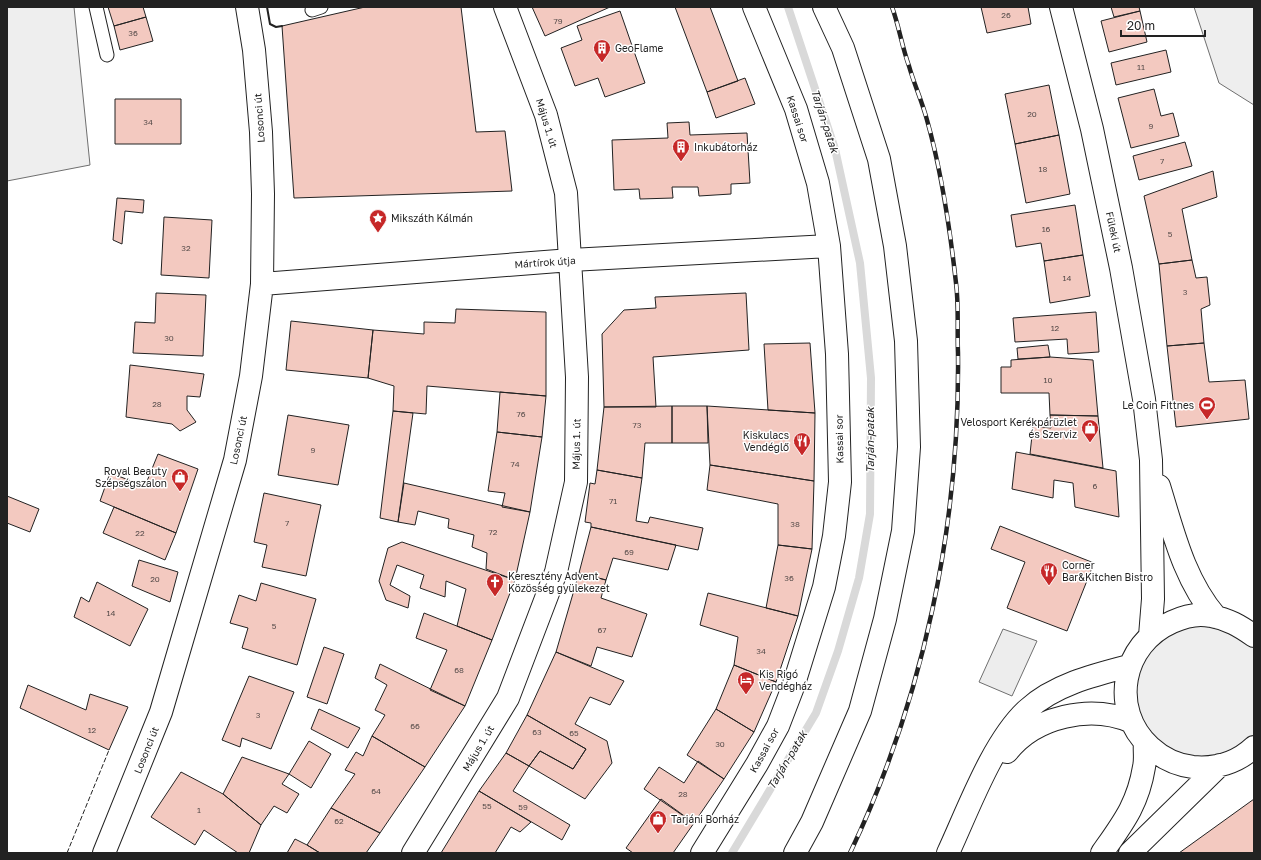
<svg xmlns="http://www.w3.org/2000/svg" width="1261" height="860" viewBox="0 0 1261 860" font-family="'Golos Text',sans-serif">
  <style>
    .green { fill: #eee; stroke: #6f6f6f }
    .parking { fill: #ededed; stroke: #6f6f6f }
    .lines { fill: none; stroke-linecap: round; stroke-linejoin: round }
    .stream { stroke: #d9d9d9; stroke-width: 8 }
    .building { fill: #f3c9c0; stroke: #222 }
    .lane-casing { stroke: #222; stroke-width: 15 }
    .street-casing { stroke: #222; stroke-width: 24 }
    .primary-casing { stroke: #222; stroke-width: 24 }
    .lane { stroke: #fff; stroke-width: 13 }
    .street { stroke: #fff; stroke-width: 22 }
    .primary { stroke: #fff; stroke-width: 22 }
    .rail-casing { stroke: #222; stroke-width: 4.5 }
    .rail { stroke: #fff; stroke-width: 3; stroke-dasharray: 9; stroke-linecap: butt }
    .fence { stroke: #222; stroke-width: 1; stroke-dasharray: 5 2; stroke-linecap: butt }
    .wall { stroke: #222; stroke-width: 2 }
    .labels { text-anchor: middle; stroke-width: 3; stroke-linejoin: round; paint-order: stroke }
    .number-label { font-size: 8px; fill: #564c4a }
    .poi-label { font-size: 10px; fill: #222; stroke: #fff; text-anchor: start }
    .street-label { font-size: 10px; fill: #222; stroke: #fff }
    .water-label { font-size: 11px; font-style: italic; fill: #222; stroke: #fff }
  </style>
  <rect width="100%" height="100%" fill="#fff"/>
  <path class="green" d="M7 7H74L90 165 7 181Z
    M1194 7H1254V105L1219 83Z
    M1184 617 1254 636V747L1207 768 1141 738 1129 666Z"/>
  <path class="parking" d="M1003 629 1037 641 1012 696 979 682Z"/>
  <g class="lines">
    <path class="stream" d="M732 853 816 713 838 651 859 578 870 514 871 378 860 263 835 149 788 7"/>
  </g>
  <path class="building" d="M108 7H143L146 17 114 26Z
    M365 7H461L476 132 505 131 512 191 294 198 282 26Z
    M532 7H610L545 36Z
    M675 7H710L738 81 707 92Z
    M981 7H1028L1031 24 987 33Z
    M1111 7H1139L1140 11 1114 17Z
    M620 11 645 83 605 97 598 78 575 86 561 48 582 40 577 26Z
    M1140 11 1147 42 1109 52 1101 21Z
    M146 17 153 41 120 50 114 26Z
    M1166 50 1171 72 1116 85 1111 63Z
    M745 78 755 104 716 118 707 92Z
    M1049 85 1059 135 1015 144 1005 94Z
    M1154 89 1161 116 1173 113 1179 136 1131 148 1118 98Z
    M115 99H181V144H115Z
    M689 122 690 135 747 133 750 183 731 184V194L699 196 698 187H672L673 198 640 199 639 189 614 190 612 140 668 138 667 123Z
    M1059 135 1070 194 1026 203 1015 144Z
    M1185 142 1192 166 1139 180 1133 156Z
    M1213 171 1217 197 1182 209 1192 260 1159 264 1144 196Z
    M117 198 144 200 143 213 125 211 122 244 113 240Z
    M1075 205 1083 255 1044 261 1041 243 1016 247 1011 215Z
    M164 217 212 220 209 278 161 275Z
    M1083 255 1090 296 1050 303 1044 261Z
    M1192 260 1196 278 1207 277 1210 305 1201 309 1204 343 1167 346 1159 264Z
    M156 293 206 295 203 356 133 353 135 322 155 323Z
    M746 293 749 350 653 357 656 407H604L602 334 624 310 656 308 655 297Z
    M456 309 546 312V396L427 386 426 414 393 411 394 386 368 378 373 330 424 334V322L455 323Z
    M1096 312 1099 352 1068 354 1067 339 1015 342 1013 318Z
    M291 321 373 330 368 378 286 370Z
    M810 343 815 413 768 410 764 344Z
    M1204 343 1209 382 1245 380 1249 419 1176 427 1167 346Z
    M1048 345 1050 357 1018 359 1017 348Z
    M1050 357 1093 360 1098 416 1050 415 1049 393H1001V367H1011V360Z
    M130 365 204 374 200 397 187 396V410L196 422 180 431 172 424 126 417Z
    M500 392 546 396 542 437 497 432Z
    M672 406V443H645L642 478 597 470 604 407Z
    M672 406H707L708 443H672Z
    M707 406 815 413 814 481 710 465Z
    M393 411 413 413 398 522 380 518Z
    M288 415 349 425 338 485 278 475Z
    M1050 415 1098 416 1103 468 1030 454 1033 426 1051 428Z
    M497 432 542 437 530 512 502 507 505 493 488 491Z
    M1016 452 1116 471 1119 517 1075 507 1073 483 1054 480 1053 498 1012 489Z
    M158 454 198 469 176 533 100 501 110 473 145 486Z
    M710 465 814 481 812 549 778 545V504L707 490Z
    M597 470 642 478 636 521 648 523 650 517 703 528 698 550 591 527V523L585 522 590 483 595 484Z
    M404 483 530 512 515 580 486 569 487 553 472 547 474 535 448 528 449 519 418 511 415 525 398 522Z
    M264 493 321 505 306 576 262 567 267 545 254 542Z
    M7 496 39 509 30 532 7 523Z
    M114 507 176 533 165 560 103 533Z
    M1000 526 1094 563 1067 631 1007 608 1025 562 991 549Z
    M591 527 676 545 668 570 613 558 606 580 579 573Z
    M402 542 515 580 492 640 457 626 466 589 446 581 445 597 420 588 424 575 397 565 390 585 410 596 408 608 386 600 379 581 388 548Z
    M778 545 812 549 798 616 766 608Z
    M139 560 178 572 170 602 132 586Z
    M579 573 606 580 601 598 647 614 632 657 597 647 591 666 556 652Z
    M97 582 148 609 130 646 74 617 81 597 89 602Z
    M261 583 316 599 297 665 242 648 248 628 230 623 239 595 256 601Z
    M708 593 798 616 776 682 734 665 738 637 700 625Z
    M424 613 492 640 465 706 430 690 447 650 416 638Z
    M324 647 344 654 327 704 307 697Z
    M556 652 624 681 610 705 590 697 575 724 607 741 612 763 585 799 529 766 540 751 573 769 586 749 527 715Z
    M380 664 465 706 425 767 372 736 385 715 375 710 387 685 375 678Z
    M734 665 776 682 754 732 716 709Z
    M249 676 294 692 271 749 242 738 240 747 222 740Z
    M28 685 86 710 90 694 128 707 109 750 20 708Z
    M319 709 360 728 348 748 311 729Z
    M716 709 754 732 724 779 687 755Z
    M527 715 586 749 573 769 540 751 529 766 506 753Z
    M372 736 425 767 380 833 331 808 355 774 345 770 356 752 363 756Z
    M309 741 331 754 311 788 289 774Z
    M506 753 529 766 513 791 570 825 562 840 479 791Z
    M242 757 289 774 282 784 299 794 287 813 274 806 261 825 223 794Z
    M698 761 724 779 694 823 644 789 659 767 684 783Z
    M181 772 223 794 261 825 249 853H238L204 830 195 845 151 817Z
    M479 791 531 822 520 832 511 827 495 853H441Z
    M661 799 694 823 673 853H633L626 848Z
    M1254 799V853H1179Z
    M331 808 380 833 366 853H320L307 845Z
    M295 839 307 845 320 853H287Z"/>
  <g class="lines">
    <g class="lane-casing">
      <path id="lane" d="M96 7 107 55
        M312 10 321 7"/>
    </g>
    <g class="street-casing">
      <path id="street" d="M262 284 571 260 829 246
        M104 853 161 712 235 460 251 376 262 284 263 194 261 132 254 50 247 7
        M413 853 508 698 556 572 576 482 577 377 566 193 546 115 505 7
        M702 853 757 764 778 726 793 687 824 587 834 536 840 482 837 354 829 246 818 183 796 109 754 7"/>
    </g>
    <g class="primary-casing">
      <path id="primary" d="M1061 7 1092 129 1121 268 1144 399 1151 460 1153 599 1150 636
        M1159 486C1173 531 1184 580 1216 617
        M1254 636C1240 626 1228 619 1211 616 1198 613 1183 617 1172 622 1122 644 1109 709 1150 747 1162 758 1176 765 1193 767 1215 769 1237 763 1254 747
        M1007 752C1035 716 1091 704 1132 722
        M795 853 812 822 860 711 885 619 903 531 909 447 906 341 895 246 879 159 843 48 824 7
        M948 853C968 810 993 741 1027 710 1054 685 1094 675 1129 666
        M1102 853C1123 823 1138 804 1144 767 1146 759 1144 750 1145 742
        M1130 853 1220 765"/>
    </g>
    <use href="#lane" class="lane"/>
    <use href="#street" class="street"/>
    <use href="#primary" class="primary"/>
    <g class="rail-casing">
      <path id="rail" d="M850 853C924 698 960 524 958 353 957 330 959 306 956 283 950 229 942 173 927 120 922 101 914 84 909 66 902 47 899 26 892 7"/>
    </g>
    <use href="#rail" class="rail"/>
    <path class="fence" d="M67 853 109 750"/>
    <path class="wall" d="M267 7 270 24 276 27 282 26"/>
  </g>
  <defs>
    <g id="building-pin" transform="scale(0.9)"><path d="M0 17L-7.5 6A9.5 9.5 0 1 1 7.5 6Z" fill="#c62828" stroke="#fff"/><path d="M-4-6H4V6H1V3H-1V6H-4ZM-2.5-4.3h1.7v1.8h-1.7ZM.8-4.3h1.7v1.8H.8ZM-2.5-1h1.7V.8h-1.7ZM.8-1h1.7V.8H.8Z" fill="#fff"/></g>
    <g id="sight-pin" transform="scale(0.9)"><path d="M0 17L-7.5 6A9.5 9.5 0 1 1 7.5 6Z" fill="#c62828" stroke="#fff"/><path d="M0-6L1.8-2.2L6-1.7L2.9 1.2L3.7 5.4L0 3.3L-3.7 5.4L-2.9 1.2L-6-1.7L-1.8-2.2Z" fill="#fff"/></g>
    <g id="stadium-pin" transform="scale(0.9)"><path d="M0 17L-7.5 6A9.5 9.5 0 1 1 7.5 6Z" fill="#c62828" stroke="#fff"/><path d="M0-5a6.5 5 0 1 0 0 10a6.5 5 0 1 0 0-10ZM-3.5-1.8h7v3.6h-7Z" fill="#fff"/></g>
    <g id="shop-pin" transform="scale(0.9)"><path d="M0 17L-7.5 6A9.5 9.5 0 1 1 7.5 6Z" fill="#c62828" stroke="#fff"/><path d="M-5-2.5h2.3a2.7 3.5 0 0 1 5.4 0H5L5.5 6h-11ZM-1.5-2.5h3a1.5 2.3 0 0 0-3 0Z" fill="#fff"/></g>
    <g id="restaurant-pin" transform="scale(0.9)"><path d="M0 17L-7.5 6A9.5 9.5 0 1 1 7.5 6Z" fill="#c62828" stroke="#fff"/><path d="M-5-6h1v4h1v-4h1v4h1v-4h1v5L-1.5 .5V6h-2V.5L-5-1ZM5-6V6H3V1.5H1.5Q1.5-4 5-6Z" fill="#fff"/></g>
    <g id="church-pin" transform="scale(0.9)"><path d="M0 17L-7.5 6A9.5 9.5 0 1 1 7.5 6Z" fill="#c62828" stroke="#fff"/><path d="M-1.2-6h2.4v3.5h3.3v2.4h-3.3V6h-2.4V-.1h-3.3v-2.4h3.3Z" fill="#fff"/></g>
    <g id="hotel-pin" transform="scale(0.9)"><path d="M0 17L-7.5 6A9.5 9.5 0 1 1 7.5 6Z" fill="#c62828" stroke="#fff"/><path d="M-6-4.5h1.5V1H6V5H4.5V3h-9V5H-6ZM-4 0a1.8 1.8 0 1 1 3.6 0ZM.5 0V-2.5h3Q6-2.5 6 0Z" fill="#fff"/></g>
  </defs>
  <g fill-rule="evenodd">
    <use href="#building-pin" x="602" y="48"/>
    <use href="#building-pin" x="681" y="147"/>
    <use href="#sight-pin" x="378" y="218"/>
    <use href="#stadium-pin" x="1207" y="405"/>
    <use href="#shop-pin" x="1090" y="428"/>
    <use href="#restaurant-pin" x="802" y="441"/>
    <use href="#shop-pin" x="180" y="477"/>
    <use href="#restaurant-pin" x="1049" y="571"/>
    <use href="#church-pin" x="495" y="582"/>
    <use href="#hotel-pin" x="746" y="680"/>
    <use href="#shop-pin" x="658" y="819"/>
  </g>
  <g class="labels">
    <g class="number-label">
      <text x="1006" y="18">26</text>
      <text x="558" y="24">79</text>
      <text x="133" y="36">36</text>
      <text x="1141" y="70">11</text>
      <text x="1032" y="117">20</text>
      <text x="148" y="125">34</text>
      <text x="1151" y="129">9</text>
      <text x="1162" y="164">7</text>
      <text x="1043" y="172">18</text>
      <text x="1046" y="232">16</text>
      <text x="1170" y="237">5</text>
      <text x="186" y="251">32</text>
      <text x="1067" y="281">14</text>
      <text x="1185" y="295">3</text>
      <text x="1055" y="331">12</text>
      <text x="169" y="341">30</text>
      <text x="1048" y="383">10</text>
      <text x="157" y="407">28</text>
      <text x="521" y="417">76</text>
      <text x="637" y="428">73</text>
      <text x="313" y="453">9</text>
      <text x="515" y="467">74</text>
      <text x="1095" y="489">6</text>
      <text x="613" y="504">71</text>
      <text x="287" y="526">7</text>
      <text x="795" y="527">38</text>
      <text x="493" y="535">72</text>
      <text x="140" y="536">22</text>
      <text x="629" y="555">69</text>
      <text x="789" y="581">36</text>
      <text x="155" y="582">20</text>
      <text x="111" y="616">14</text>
      <text x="274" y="629">5</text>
      <text x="602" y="633">67</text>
      <text x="761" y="654">34</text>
      <text x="459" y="673">68</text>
      <text x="258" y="718">3</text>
      <text x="415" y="729">66</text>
      <text x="92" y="733">12</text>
      <text x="537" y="735">63</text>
      <text x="574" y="736">65</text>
      <text x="720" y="747">30</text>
      <text x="376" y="794">64</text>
      <text x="683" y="797">28</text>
      <text x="487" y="809">55</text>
      <text x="523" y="810">59</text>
      <text x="199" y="813">1</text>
      <text x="339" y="824">62</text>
    </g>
    <g class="poi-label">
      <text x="615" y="52">GeoFlame</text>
      <text x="694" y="151">Inkubátorház</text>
      <text x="391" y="222">Mikszáth Kálmán</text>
      <text x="1194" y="409" text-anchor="end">Le Coin Fittnes</text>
      <text x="1077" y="426" text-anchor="end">Velosport Kerékpárüzlet<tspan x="1077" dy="12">és Szerviz</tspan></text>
      <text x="789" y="439" text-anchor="end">Kiskulacs<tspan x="789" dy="12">Vendéglő</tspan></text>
      <text x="167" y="475" text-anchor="end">Royal Beauty<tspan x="167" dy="12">Szépségszalon</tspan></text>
      <text x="1062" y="569">Corner<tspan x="1062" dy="12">Bar&amp;Kitchen Bistro</tspan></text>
      <text x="508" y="580">Keresztény Advent<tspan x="508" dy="12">Közösség gyülekezet</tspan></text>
      <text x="759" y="678">Kis Rigó<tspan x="759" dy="12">Vendégház</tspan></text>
      <text x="671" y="823">Tarjáni Borház</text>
    </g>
    <g class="street-label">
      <text transform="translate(259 118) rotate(-94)" y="4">Losonci út</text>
      <text transform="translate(798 119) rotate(72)" y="4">Kassai sor</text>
      <text transform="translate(547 123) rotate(73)" y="4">Május 1. út</text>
      <text transform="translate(1114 232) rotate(78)" y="4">Füleki út</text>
      <text transform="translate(545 262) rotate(-4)" y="4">Mártírok útja</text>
      <text transform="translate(839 439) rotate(-91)" y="4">Kassai sor</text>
      <text transform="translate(238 440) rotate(-78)" y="4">Losonci út</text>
      <text transform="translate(576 444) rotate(-89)" y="4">Május 1. út</text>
      <text transform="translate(478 748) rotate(-59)" y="4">Május 1. út</text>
      <text transform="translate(146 750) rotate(-68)" y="4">Losonci út</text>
      <text transform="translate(764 750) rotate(-61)" y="4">Kassai sor</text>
    </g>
    <g class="water-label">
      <text transform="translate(825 121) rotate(72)" y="4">Tarján-patak</text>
      <text transform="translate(870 440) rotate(-90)" y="4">Tarján-patak</text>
      <text transform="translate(787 760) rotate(-59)" y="4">Tarján-patak</text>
    </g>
  </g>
  <rect width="1261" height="860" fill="none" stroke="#222222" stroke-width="16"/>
  <path d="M1121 30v6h84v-6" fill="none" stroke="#222222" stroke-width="2"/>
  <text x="1127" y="30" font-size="12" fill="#222222" stroke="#ffffff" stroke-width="3" paint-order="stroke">20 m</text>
</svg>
